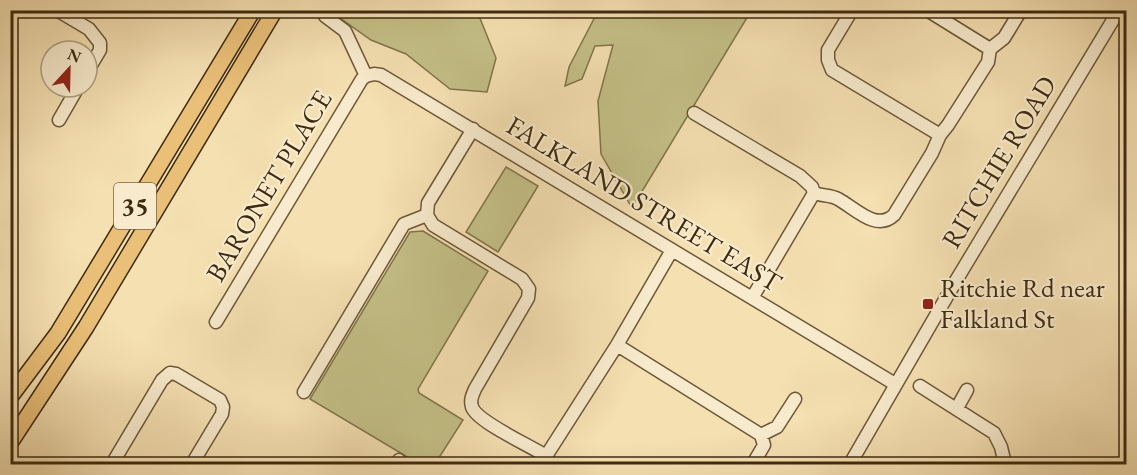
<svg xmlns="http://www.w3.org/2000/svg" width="1137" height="475" viewBox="0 0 1137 475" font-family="'EB Garamond',serif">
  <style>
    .green { fill: #c4c087; stroke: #81754c; stroke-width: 1.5 }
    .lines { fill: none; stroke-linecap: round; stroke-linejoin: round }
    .minor-casing { stroke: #6c5839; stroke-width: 15 }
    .major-casing { stroke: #3e2a11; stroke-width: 18 }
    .minor { stroke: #f8ebcd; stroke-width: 12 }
    .major { stroke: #eac079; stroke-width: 15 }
    .poi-dot { fill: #8f2418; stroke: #f8ebcd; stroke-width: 2 }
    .labels { text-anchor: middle; stroke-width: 4.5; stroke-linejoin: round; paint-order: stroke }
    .shield { fill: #f8ebcd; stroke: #766449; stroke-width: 1.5 }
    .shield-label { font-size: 26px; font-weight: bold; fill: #3e2a11 }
    .street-label { font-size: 27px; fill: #3e2a11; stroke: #f8ebcd }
    .poi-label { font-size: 27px; fill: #3e2a11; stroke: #f8ebcd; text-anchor: start }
  </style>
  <rect width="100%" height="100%" fill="#f5e0b2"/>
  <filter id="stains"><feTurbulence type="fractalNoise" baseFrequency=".00333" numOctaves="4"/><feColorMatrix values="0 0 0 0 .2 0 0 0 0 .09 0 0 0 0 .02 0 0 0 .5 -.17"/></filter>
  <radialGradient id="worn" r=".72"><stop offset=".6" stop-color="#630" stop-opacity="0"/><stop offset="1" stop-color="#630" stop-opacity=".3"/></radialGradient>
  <path class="green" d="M334 11H477L496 58 487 92 450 89 406 54 371 40 333 13Z
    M598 11H751L632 208 601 154 598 101 613 45 595 46 582 79 565 86 569 67Z
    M506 167 538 186 498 252 466 232Z
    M423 231 488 271 418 389 419 393 463 420 435 464H419L310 399 410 232Z"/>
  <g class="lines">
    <g class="minor-casing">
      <path id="minor" d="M57 10 89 29 100 43V50L87 72
        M324 10 325 16 345 31 366 76
        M852 10 828 50V60L832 70 940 135
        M927 10 990 49
        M366 76 374 74 381 75 895 384
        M694 113 800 176 812 187 814 193C822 196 831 195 838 199 855 208 876 232 894 215L932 153 940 135 948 125 988 62 990 49 1004 38 1021 10
        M59 120 78 87
        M427 215 433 225 522 279 529 289 528 298 475 389C472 396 470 400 472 407 477 422 531 446 546 456
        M752 298 814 193
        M216 322 362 79 366 76
        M617 345 761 435 764 445 753 464
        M920 386 994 433 1001 447 1005 464
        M304 392 404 224 427 215 428 203 473 129
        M957 408 967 390
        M761 435 777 427 795 399
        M112 464 162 380 170 373 176 374 220 400 223 407 222 414 192 464
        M397 464 399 460
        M541 464 617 345 672 250
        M850 464 957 279 1119 10"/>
    </g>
    <g class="major-casing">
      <path id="major" d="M10 397 58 333 253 10
        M10 443 86 327 275 10"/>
    </g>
    <use href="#minor" class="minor"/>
    <use href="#major" class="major"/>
  </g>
  <rect class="poi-dot" x="922" y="298" width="12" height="12" rx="3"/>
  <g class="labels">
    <rect class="shield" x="114" y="183" width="42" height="46" rx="4.5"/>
    <g class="shield-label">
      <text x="135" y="215">35</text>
    </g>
    <g class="street-label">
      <text transform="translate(999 162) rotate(-59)" y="9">RITCHIE ROAD</text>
      <text transform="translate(269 186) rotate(-59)" y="9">BARONET PLACE</text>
      <text transform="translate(644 204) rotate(31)" y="9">FALKLAND STREET EAST</text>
    </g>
    <g class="poi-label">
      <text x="940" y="297">Ritchie Rd near<tspan x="940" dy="31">Falkland St</tspan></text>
    </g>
  </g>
  <rect width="1137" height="475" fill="none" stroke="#f5e0b2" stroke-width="36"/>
  <rect x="12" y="12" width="1113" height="451" fill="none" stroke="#3e2a11" stroke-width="3"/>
  <rect x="18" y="18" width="1101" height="439" fill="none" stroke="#3e2a11" stroke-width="1.5"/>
  <g transform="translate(69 69) rotate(22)"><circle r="28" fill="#f8ebcd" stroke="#ae9e82" stroke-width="1.5"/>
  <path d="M0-4.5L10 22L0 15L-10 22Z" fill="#8f2418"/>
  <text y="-9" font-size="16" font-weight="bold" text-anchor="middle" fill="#3e2a11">N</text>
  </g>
  <rect width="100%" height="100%" filter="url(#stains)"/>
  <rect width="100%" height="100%" fill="url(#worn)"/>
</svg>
